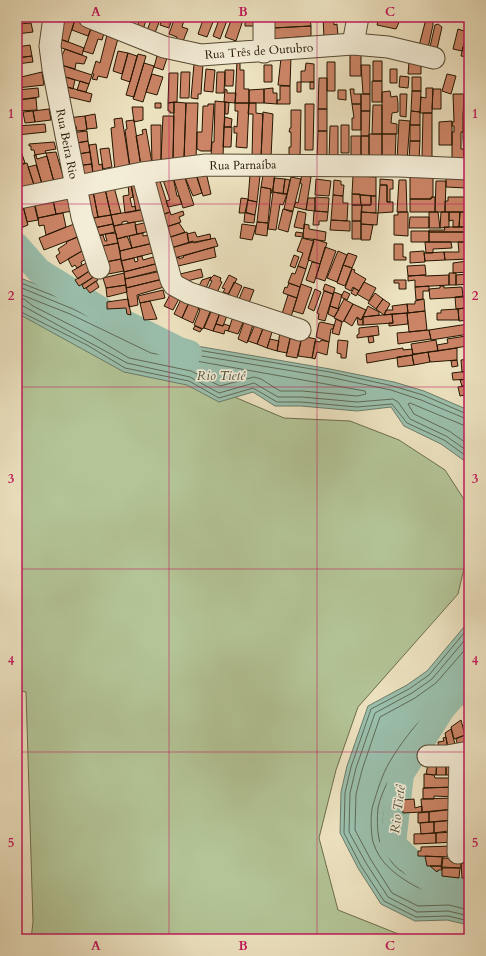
<svg xmlns="http://www.w3.org/2000/svg" width="486" height="956" viewBox="0 0 486 956" font-family="Cardo,serif">
  <style>
    .green { fill: #b3c496; stroke: #6c6d4c }
    .water { fill: #9abfac; stroke: #6b7b68 }
    .lines { fill: none; stroke-linecap: round; stroke-linejoin: round }
    .shore { stroke: #5f6a56; stroke-width: 1 }
    .river { stroke: #9abfac; stroke-width: 26 }
    .building { fill: #cb8466; stroke: #241601 }
    .minor-casing { stroke: #564931; stroke-width: 23 }
    .minor { stroke: #f3ecd6; stroke-width: 21 }
    .grid { fill: none; stroke: #c2185b; stroke-width: 1; stroke-opacity: 0.55 }
    .labels { text-anchor: middle; stroke-width: 3.5; stroke-linejoin: round; paint-order: stroke }
    .street-label { font-size: 12px; fill: #241601; stroke: #f3ecd6 }
    .water-label { font-size: 13px; font-style: italic; fill: #4d513d; stroke: #f3ecd6 }
    .neatline { fill: none; stroke: #c2185b; stroke-width: 1.5 }
    .grid-label { font-size: 13px; text-anchor: middle; font-weight: bold; fill: #c2185b }
  </style>
  <rect width="100%" height="100%" fill="#ede2c0"/>
  <filter id="stains"><feTurbulence type="fractalNoise" baseFrequency=".005" numOctaves="4"/><feColorMatrix values="0 0 0 0 .2 0 0 0 0 .09 0 0 0 0 .02 0 0 0 .5 -.17"/></filter>
  <radialGradient id="worn" r=".72"><stop offset=".6" stop-color="#630" stop-opacity="0"/><stop offset="1" stop-color="#630" stop-opacity=".3"/></radialGradient>
  <path class="green" d="M17 305 284 418 350 421 399 440 445 470 469 507V547L458 594 358 707 336 770 319 838 338 910 411 939H31L33 922 26 692 17 690Z"/>
  <path class="water" d="M17 273 23 279 76 300 156 339 330 369 394 382 424 391 466 409 469 412V464L441 444 404 426 391 407 357 411 301 406H275L253 392 219 402 187 385 124 372 17 313Z
    M469 621V701L445 715 417 747 402 770 387 810 388 838 400 860 426 875 459 886 469 885V925L447 920 415 921 381 904 358 868 340 833 341 792 347 766 368 706 407 685 427 671Z"/>
  <g class="lines">
    <path class="shore" d="M17 279 21 283 75 304 155 343 330 372 393 386 423 395 469 415
      M17 286 73 309 153 348 329 377 391 390 421 400 469 420
      M17 293 70 314 151 353 365 391 366 394 357 396 302 391H280L261 379 254 377 220 386 191 371 129 358 92 336 33 306 24 299H17
      M17 305 23 306 127 363 190 377 219 393 254 383 278 397H302L357 402 393 399 398 402 410 419 446 436 469 452
      M17 310 87 345 125 368 189 381 219 398 253 388 277 402H301L357 407 392 404 407 423 444 440 469 458
      M469 426 463 425 410 403 408 404 414 414 449 431 469 445
      M469 627 429 675 409 689 371 709 351 767 345 793 344 833 361 866 384 901 416 917 448 916 469 921
      M469 635 432 679 412 693 375 713 356 768 350 793 349 832 366 863 388 897 417 912 448 911 469 916
      M469 645 436 683 415 698 380 717 362 770 356 794 355 830 371 860 392 893 418 906 449 905 469 910
      M469 687C441 688 402 740 389 763 382 775 377 792 373 805 370 814 371 833 373 842 379 861 392 872 408 882 426 893 449 901 469 900
      M469 693C434 695 384 777 378 808 377 817 377 830 379 839 380 843 382 846 384 850 394 867 397 869 414 879 429 888 451 895 469 894
      M469 698C431 702 370 803 385 840 392 858 401 865 417 875 431 883 452 890 469 889"/>
    <path class="river" d="M17 246 39 271 111 316 179 350 189 353
      M469 678 442 709 401 774 393 844 432 882 469 893"/>
  </g>
  <path class="building" d="M25 17H45L24 20Z
    M65 17 75 19 68 42 56 38Z
    M152 17H161L155 33 147 31Z
    M163 17H173L169 28 160 25Z
    M175 17H185L182 27 188 29 181 46 175 44 177 37 169 34Z
    M204 17H215L207 37 198 34Z
    M220 17 228 18 220 39 213 36Z
    M232 17H244L236 41 225 37Z
    M245 17H254V26H245Z
    M272 17H310L311 26 273 28Z
    M323 17H334V25L337 24 338 36 324 37Z
    M379 17 400 20 396 29 377 25Z
    M386 17H403L402 21Z
    M140 18 146 20 143 30 137 27Z
    M75 19 92 26 88 36 72 30Z
    M426 19 433 20V25L428 48 419 46Z
    M17 21H19V24L31 23 33 32 17 34Z
    M438 24 442 27 437 49 430 47 435 25Z
    M92 26 105 30 102 40 98 39 93 54 83 51Z
    M311 26V36L273 39V28Z
    M458 29 467 32 462 51 453 49Z
    M108 31 119 35 107 78 98 76 97 80 92 79 94 74H92L96 61 100 63Z
    M58 38 84 48 82 55 56 46Z
    M30 45 32 56 17 58V47Z
    M463 47H469V57L461 56Z
    M65 49 87 57 84 64 76 63 75 69 58 64Z
    M118 51 128 53 122 74 113 71Z
    M128 53 137 56 130 82 121 79Z
    M138 54 146 56 134 97 126 95Z
    M350 54H361V76H350Z
    M32 56 33 62 17 64V58Z
    M157 56 167 58 163 70 154 67Z
    M291 57 290 86 278 85 281 58Z
    M421 58V74H408L409 62Z
    M240 60V70H244V89H249V103H235L237 61Z
    M373 61H382V81H373Z
    M327 62H335V91H327Z
    M144 63 154 66 143 102 133 99Z
    M203 63 201 94H198V99L191 98 194 64Z
    M306 63 314 64V82H301V71H305Z
    M58 64 92 75 89 84 59 75Z
    M264 65H272V82H264Z
    M361 65H370V94H363Z
    M206 69 215 70 213 92 204 91Z
    M390 69H397V83H390Z
    M225 70H234L233 86H225Z
    M42 72 44 85 17 88V78Z
    M181 72H190L189 98H180Z
    M217 72H225L224 93H216Z
    M169 73H178L177 102 168 103Z
    M152 74 163 77 157 95 146 92Z
    M447 74 456 76 451 94 442 91Z
    M59 75 75 80 73 89 61 85Z
    M400 76 409 77 408 88 399 87Z
    M412 77H421V91H412Z
    M319 78H327V109H318Z
    M80 81 89 84 86 92 77 90Z
    M372 81H382V102H372Z
    M297 82H301V92H297Z
    M310 82H314V89H310Z
    M61 85 92 94 90 102 65 96Z
    M280 86H290V104H277V100H280Z
    M38 88 39 97 17 100V90Z
    M273 88V93H277V104L264 103V89Z
    M426 88H433L432 113H420L421 97 426 98Z
    M225 89 227 90V93H236L235 103 224 102Z
    M264 89V103H249V90Z
    M350 89H354V94H361V104H352Z
    M433 89H441V109H432Z
    M338 90H346V100L338 99Z
    M390 91 391 97 397 96 398 103V112L392 113 391 123 397 124V134H382V92Z
    M412 91H421L420 112 411 111Z
    M361 94H370V111H361Z
    M400 94H407L406 117 400 116Z
    M453 94H464V132H461V149H464V159H452V132H454V126H452V122H454Z
    M464 94H469V117H463Z
    M36 98 37 110 17 111V100Z
    M215 101 225 102 223 157H211L212 142H214Z
    M174 102 186 103 184 158 173 159Z
    M174 102V113H170V111H168V103Z
    M225 102 229 103 228 114H225Z
    M155 103H161V108H155Z
    M186 103H198L196 158H184Z
    M235 103H249L247 148 236 147 237 133H234V126L237 127 238 111H235Z
    M249 103H256V113L263 114 261 158H252L253 114H248Z
    M208 104H214L211 151H201L197 149V132H202L203 106H208Z
    M305 104H314L313 150H305Z
    M352 104H361V130H352V118H354Z
    M373 105H382V134H372Z
    M132 107H143V120L134 122Z
    M49 109 51 120 35 122 33 111Z
    M318 109H327V131H318Z
    M291 110H301L300 160H289V147H291V132H289L290 128H291Z
    M33 111 35 122 25 123 23 112Z
    M361 111H370L369 136H361Z
    M411 111 420 112V125H410Z
    M263 112 273 114 271 158H261Z
    M17 113H19L20 121 17 122Z
    M423 113H432V160H422Z
    M95 114 97 128 87 129 85 116Z
    M85 116 87 130 77 131 76 126 69 127 67 118Z
    M163 116H174L173 159 161 160Z
    M225 117 232 119 231 127H224Z
    M463 117H469V127H463Z
    M122 118 130 168 115 171 111 128 115 127 114 119Z
    M134 120 141 166 130 168 125 130 127 129 126 121Z
    M399 120 410 121 407 161H397Z
    M452 121V145H439V122Z
    M45 124 46 132 17 135V126Z
    M151 125H161V162L152 163Z
    M341 125H349V153H341Z
    M410 125H420V141H410Z
    M330 126H338V159H329Z
    M224 127H232L231 147H223Z
    M463 127H469V138H463Z
    M146 129 152 163 141 166 136 136 143 134 142 130Z
    M87 131 88 141 71 144 70 133Z
    M318 131H327V159H317Z
    M369 134H382V163H369Z
    M382 134H396L395 163H382Z
    M351 136H361V161L351 160Z
    M361 136H369V161H361Z
    M463 138H469V160L464 159Z
    M88 141 90 152 73 155 71 144Z
    M410 141H420L419 160 409 161Z
    M54 142 56 149 45 151 46 153 35 155 34 150H31V146H29V144Z
    M96 144 99 165 102 164 103 173 93 174 89 145Z
    M17 145H19L25 163 17 166Z
    M109 148 112 167 103 169 100 149Z
    M56 152 64 179 54 182 46 153Z
    M90 152 92 164 75 166 73 155Z
    M34 155H36L37 159 47 156 54 182 42 185Z
    M27 163 34 185 21 191 17 178V175L20 174 17 166Z
    M92 164 93 174 78 177 75 166Z
    M36 165 42 183 34 185 28 167Z
    M206 172 211 194 203 196 196 175Z
    M196 173 202 193 193 196 184 175Z
    M184 175 194 205 183 208 173 177Z
    M250 175 260 176 257 202 248 200Z
    M263 175 275 176 272 193H271V189L261 187Z
    M302 175 311 177 306 210 294 207 296 202 298 203 302 184 300 183Z
    M353 176 376 177V196L352 194Z
    M173 177 177 196H179L182 204 168 207 166 201 170 200 163 180Z
    M291 177 301 179 293 211 291 212 284 209Z
    M410 177H433V197L431 199H410Z
    M446 177 466 178V188L446 187Z
    M274 178 285 179 283 194 273 192Z
    M285 179 290 180 287 194H283Z
    M316 179 331 181 329 196 315 195Z
    M380 179 393 180V189H390V202H387V185H380Z
    M334 180 341 181V185H344L343 196 333 195Z
    M399 180H406L407 212H397Z
    M160 181 170 212 159 216 151 183Z
    M436 181H446L445 212H435Z
    M139 183 145 209 136 211 131 184Z
    M128 184H131L133 197 130 198 132 207 135 206 136 211 125 213 123 196 129 195Z
    M380 185H387V202H393V212L378 213Z
    M114 187 121 213 111 215 105 189Z
    M261 187 271 189 268 223 257 222Z
    M105 189 111 215 98 217 93 191Z
    M93 191 98 217 87 220 81 194Z
    M273 192 287 194 283 205 280 204 276 230 268 229Z
    M352 194H360L361 205H352Z
    M68 195 72 211 56 214 53 199Z
    M333 195 343 196V203H348L347 221 331 220Z
    M360 195 371 196V205H361Z
    M371 196H376V213L361 212 362 205H371Z
    M315 197 329 198 328 212 315 211Z
    M431 197H435V212H410V199H431Z
    M448 197H469V212H445V201H448Z
    M241 198 248 199 245 213H239Z
    M308 198H315V211L306 210Z
    M248 200 257 202 255 215 246 213Z
    M53 201 56 214 38 218 35 205Z
    M34 204 38 220 27 222 23 206Z
    M352 205H362L361 221H352Z
    M23 206 28 225 18 229 17 208Z
    M145 209 148 220 128 223 127 221 122 222V224L114 226 111 215Z
    M283 209 293 211 288 232 278 229Z
    M183 211 184 215 179 217 181 222 163 228 159 216 170 212 171 215Z
    M298 211 306 213 304 229 294 227Z
    M314 211 328 212 327 221H319V225H313Z
    M245 212 255 215 254 223 244 222Z
    M361 212 378 213 377 225 361 224Z
    M398 212H408V236L394 235V215H398Z
    M429 212H438L440 228H429Z
    M441 212H449V227L440 228Z
    M449 212H460L459 227H453V220L449 221Z
    M460 212H469V227H459Z
    M63 213 66 227 46 235 44 225 39 226 38 218Z
    M111 215 113 224 89 229 88 219Z
    M410 217H429V228H409Z
    M331 220 350 221V231L330 230Z
    M352 221H361V239H352Z
    M135 222 137 234 117 239 114 226Z
    M148 222 150 231 137 234 135 225Z
    M257 222 268 223 267 236 255 234Z
    M179 223 185 232 165 239 163 228Z
    M74 224 78 237 44 250 39 238Z
    M113 224 115 232 91 237 89 229Z
    M242 224 256 226 252 240 240 238Z
    M304 224 309 225V229L326 232 325 241 303 238Z
    M361 224 373 225 370 240H361Z
    M444 227H465V232H429V230H445Z
    M465 227H469V242H465Z
    M411 231H429V242H411Z
    M187 232 189 243 171 248 167 238Z
    M195 232 197 237 210 234 211 239 189 243 187 234Z
    M296 232 303 233V237L295 236Z
    M429 232H465V242H429Z
    M116 233 118 243 93 248 91 237 103 235 105 241H107L105 234Z
    M143 233V236L149 235 154 243 132 248 129 236Z
    M127 236 132 248 120 251 117 239Z
    M77 237 82 251 60 264 56 256 60 253 58 249 67 243 66 242Z
    M215 238 218 246 171 259 168 249 193 241 194 243Z
    M302 238 314 241 306 269 298 266 303 253 297 251Z
    M314 239 327 243 320 264 308 260Z
    M425 242H451L452 248 433 249V253H426Z
    M458 242H469V259L445 260 444 252H459Z
    M118 243 121 259 101 263 93 248Z
    M153 243V253L121 261 120 251Z
    M394 244H403V257H406V260H394Z
    M214 247 216 257 174 267 173 259 179 257V259L184 257 183 256Z
    M325 247 336 251 325 281 316 278Z
    M82 251 86 259 81 262 82 265 77 268 75 265 72 267 68 259Z
    M338 251 347 255 337 282 327 278Z
    M424 251 425 262 410 263V252Z
    M444 252 445 260 425 261 424 253Z
    M348 253 357 256 352 268 343 265Z
    M294 255 299 257 295 268 290 266Z
    M142 256 143 260 157 256 159 263 124 272 121 261 134 258 135 262 138 261 137 257Z
    M121 259 124 271 103 275 101 263Z
    M467 261H469V272L453 273V263Z
    M88 262 92 269 78 279 72 271Z
    M312 262 320 264 314 283 306 280Z
    M159 263 161 270 125 279 124 272Z
    M343 265 352 268 345 286 337 283Z
    M425 265 426 275 408 276 407 266Z
    M298 266 306 269 300 287 288 283 292 273 295 274Z
    M201 269 203 277 179 283 176 275Z
    M352 269 355 270 354 272 366 279 359 291 353 287 351 291 345 288Z
    M91 270 95 276 79 286 75 280Z
    M161 271 163 279 126 288 125 279Z
    M124 273 126 285 106 288 103 278Z
    M449 273H456V285H449Z
    M469 274V284L456 285V275Z
    M214 275 221 278 220 281 222 282 215 297 206 293 212 281 210 280 211 278Z
    M229 275 237 279 228 294 223 292 225 289 222 288Z
    M425 275V276L449 275V285L415 287V280L408 281V276Z
    M95 276 98 280 84 289 82 285Z
    M211 277 204 293 197 290 202 280Z
    M163 279 164 287 137 295 138 305 129 307 126 288Z
    M394 280H406V289H399V283H394Z
    M96 281 99 287 90 293 86 288Z
    M234 282 242 286 234 304 226 300Z
    M364 282 376 288 369 301 357 294Z
    M289 283 300 287 297 298 283 293 285 287 287 288Z
    M301 284 312 288 303 314 293 311Z
    M325 284 335 288 333 294 323 290Z
    M465 284H469V296H465L467 294Z
    M126 285 127 292 107 297 106 288Z
    M429 286V291H423V299L416 300 415 287Z
    M440 286H444V288L462 287 463 297 430 299 429 289 440 288Z
    M244 287 254 290 247 308 237 304Z
    M354 288 359 291 356 296 351 293Z
    M315 289 321 292 314 311 308 308Z
    M163 290 165 298 140 303 138 296Z
    M324 291 333 294 325 321 318 319 319 314 317 313Z
    M344 291 350 294 347 300 341 297Z
    M334 292 342 295 338 309 330 306Z
    M171 293 181 295 173 310 164 306Z
    M375 293 383 299 376 309 368 303Z
    M183 295 191 298 182 318 174 314Z
    M288 295 297 298 290 320 281 317Z
    M464 296 465 308 456 309 455 297Z
    M464 296H469V308H465Z
    M191 298 201 303 193 323 182 318Z
    M128 299 131 315 127 314 126 308 107 309V302Z
    M344 299 353 304 343 322 334 318Z
    M383 299 390 304 384 315 376 309Z
    M424 299 425 311 408 313 407 304H415V301Z
    M150 301 157 319 144 320 140 303Z
    M201 303 212 307 203 329 194 325 200 310 198 309Z
    M353 304 366 310 361 320 357 317 352 326 344 321Z
    M407 304 408 313 384 315 386 310H393L392 306Z
    M330 306 339 309 334 317 328 314Z
    M368 306 379 312V315L363 317Z
    M213 307 221 310 213 331 204 328Z
    M465 308H469V320L459 321 458 309Z
    M458 309 459 320H437V313H441V310Z
    M221 310 228 313 223 326 216 324Z
    M425 311 427 330 409 332 407 313Z
    M407 313 408 324 389 326V323H393L392 314Z
    M234 314 245 318 238 334 228 331Z
    M392 314 393 323 363 325V317Z
    M363 317V325H358L357 318 361 320Z
    M245 319 254 322 247 343 238 339Z
    M336 319 342 322 339 335 332 333Z
    M256 322 264 326 257 344 248 341Z
    M321 322 334 325 333 329H331L329 342 316 337 319 323Z
    M216 324 223 326 224 324 230 326 228 331 225 330 224 334 213 331Z
    M468 324 469 334 431 340 429 330Z
    M195 326 202 329 200 332 193 329Z
    M264 326 273 329 267 348 257 344Z
    M378 326 379 335 357 338V335L359 334V328Z
    M429 330 431 339 398 344 397 333Z
    M280 332 291 334 287 353 277 351Z
    M291 334 302 336 297 358 286 356Z
    M302 336 316 339 312 358 298 356Z
    M373 336 374 342 369 343 368 337Z
    M466 336 467 346 438 351 437 345 448 343 447 339Z
    M270 339 279 341 277 351 267 348Z
    M321 340 329 342 327 355 317 352 315 359 312 358 315 341 320 342Z
    M338 340 348 341 346 358H341V354L337 353Z
    M436 340 438 351 413 354 411 344Z
    M467 346H469V356H467Z
    M403 348V350L412 349 413 355 367 363 366 354Z
    M457 348V360L430 362 428 352Z
    M428 352 430 362 414 365 412 355Z
    M412 355 414 365 398 367 397 357Z
    M469 359V371L462 372 461 360Z
    M457 360 458 366 452 367 451 361Z
    M469 371V379L453 380 452 373Z
    M469 379V385L462 386 460 380Z
    M469 385V394L460 396 458 387Z
    M469 715V742L464 725 467 724 465 718Z
    M461 720 465 735 454 739 451 727Z
    M451 729 457 752 449 754 445 733Z
    M465 735 469 747 459 750 456 739Z
    M446 737 449 754 440 755 438 742 444 741 443 738Z
    M437 758H446V775H436Z
    M437 758 436 775 426 774 429 760Z
    M446 758 456 775H446Z
    M424 774 434 775 435 778H455V787L424 788Z
    M455 787V797L434 796V799H423V788Z
    M455 798V809L422 812 421 799Z
    M414 799 415 808 422 806V812L403 813 402 800Z
    M455 809 454 820 429 822V812Z
    M429 812V822L418 823V813Z
    M455 820V830L434 833V822Z
    M434 822V833L421 834 420 823Z
    M455 832 454 842 436 843V833Z
    M436 833V843L414 844V834Z
    M454 846V857L418 856V851H421V847Z
    M463 852 469 853V863H463Z
    M425 856 443 857 442 866H427Z
    M442 858 461 859V868H441Z
    M461 863H469V878H462Z
    M430 866H442V870H438L437 872Z
    M442 867 460 868 459 878 442 876Z"/>
  <g class="lines">
    <g class="minor-casing">
      <path id="minor" d="M54 17 50 46 53 69 82 217 99 268
        M89 17 164 47 201 55 353 44 388 47 434 58
        M264 17V52
        M353 44 358 17
        M142 173 171 280 174 285 189 293 300 330
        M19 198 142 173 206 165 399 166 469 169
        M428 756H447L469 752
        M458 853 460 754"/>
    </g>
    <use href="#minor" class="minor"/>
  </g>
  <path class="grid" d="M169 17V939M317 17V939M17 204H469M17 387H469M17 569H469M17 752H469"/>
  <g class="labels">
    <g class="street-label">
      <text transform="translate(259 51) rotate(-4)" y="4">Rua Três de Outubro</text>
      <text transform="translate(67 144) rotate(79)" y="4">Rua Beira Rio</text>
      <text transform="translate(243 165) rotate(-1)" y="4">Rua Parnaíba</text>
    </g>
    <g class="water-label">
      <text x="221" y="380">Rio Tietê</text>
      <text transform="translate(397 809) rotate(-83)" y="5">Rio Tietê</text>
    </g>
  </g>
  <rect width="486" height="956" fill="none" stroke="#ede2c0" stroke-width="44"/>
  <rect x="22" y="22" width="442" height="912" class="neatline"/>
  <g class="grid-label">
    <text x="96" y="16">A</text>
    <text x="243" y="16">B</text>
    <text x="390" y="16">C</text>
    <text x="11" y="118">1</text>
    <text x="475" y="118">1</text>
    <text x="11" y="300">2</text>
    <text x="475" y="300">2</text>
    <text x="11" y="483">3</text>
    <text x="475" y="483">3</text>
    <text x="11" y="665">4</text>
    <text x="475" y="665">4</text>
    <text x="11" y="847">5</text>
    <text x="475" y="847">5</text>
    <text x="96" y="950">A</text>
    <text x="243" y="950">B</text>
    <text x="390" y="950">C</text>
  </g>
  <rect width="100%" height="100%" filter="url(#stains)"/>
  <rect width="100%" height="100%" fill="url(#worn)"/>
</svg>
